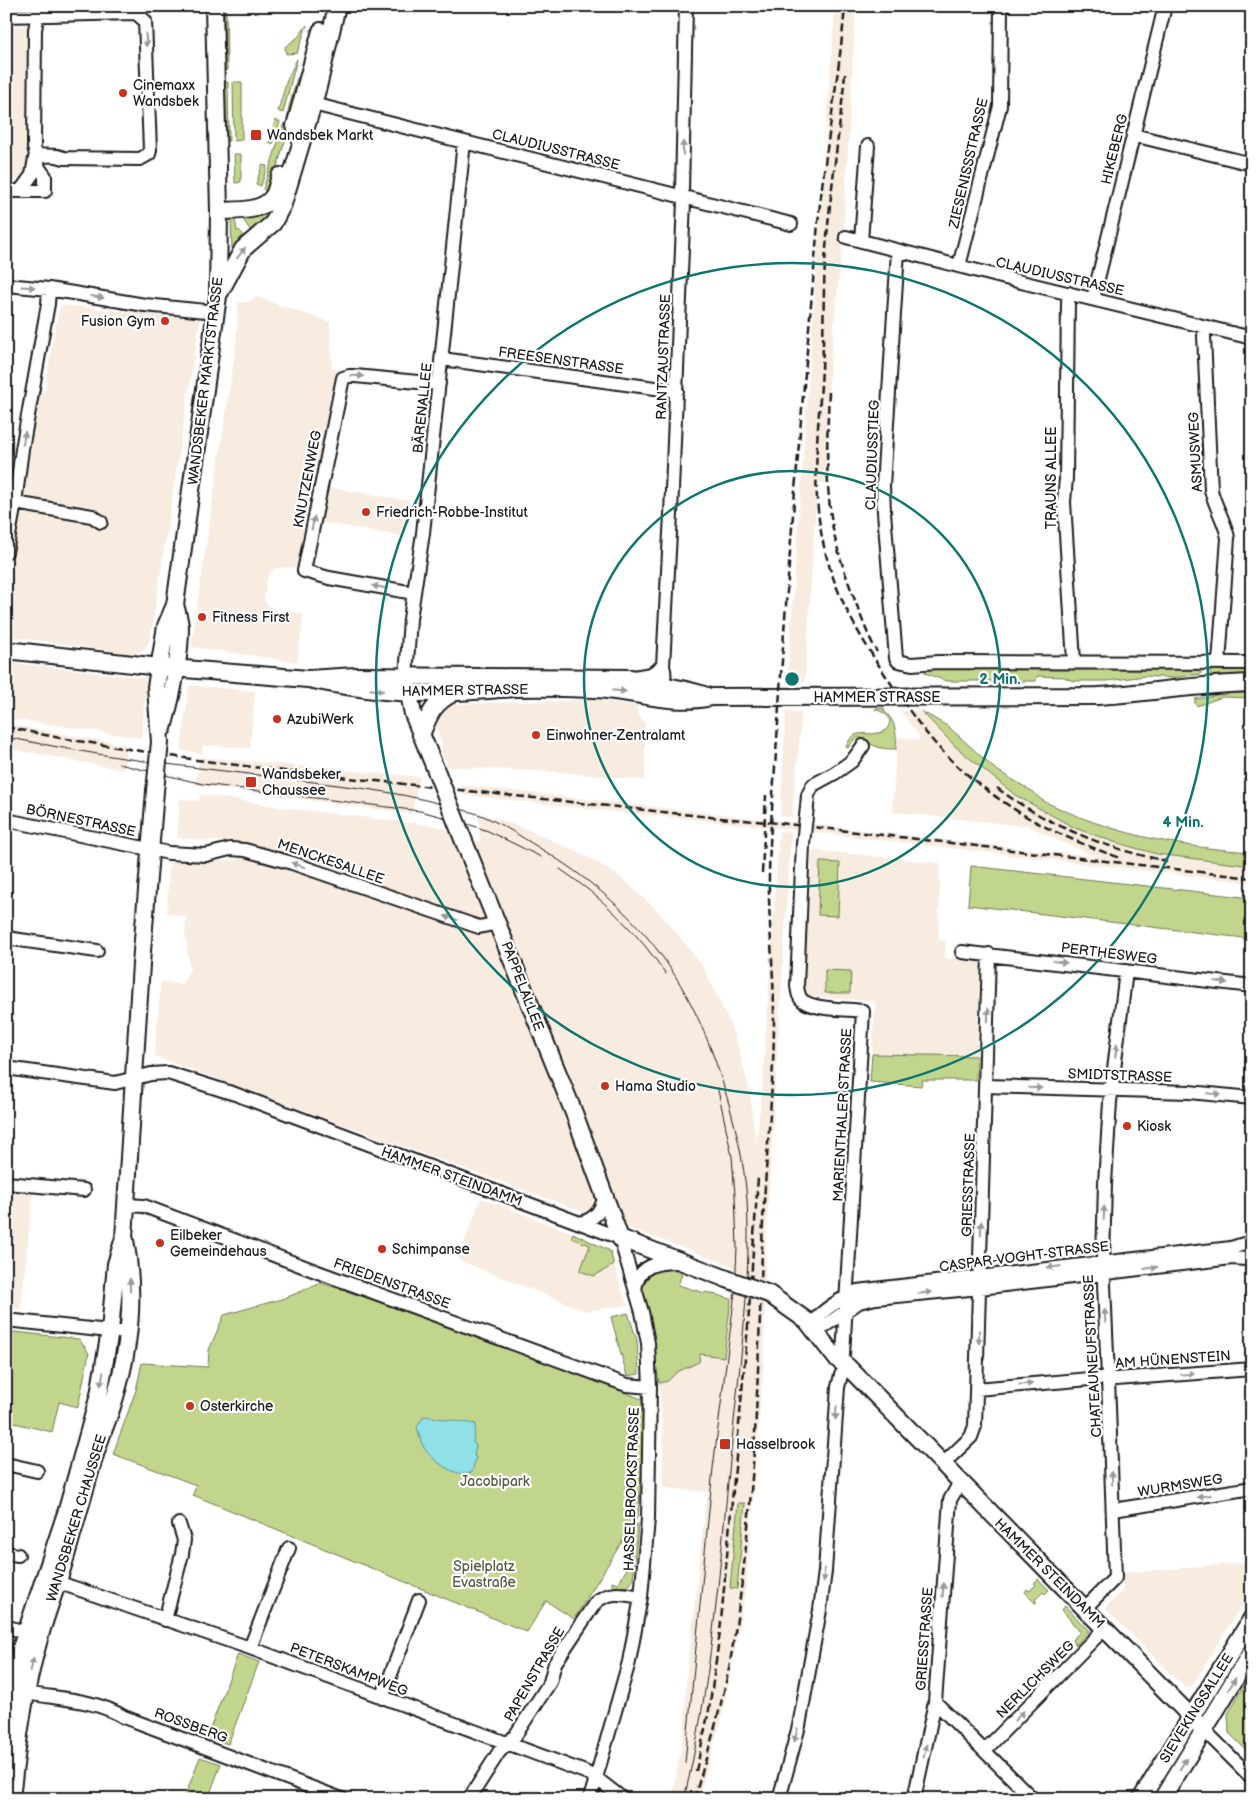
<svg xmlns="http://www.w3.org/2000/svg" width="1258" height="1805" viewBox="0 0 1258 1805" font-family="'Balsamiq Sans',sans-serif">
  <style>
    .built { fill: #f8ece0 }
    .green { fill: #c1d68c; stroke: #6e7954 }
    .water { fill: #8fe0e7; stroke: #619296 }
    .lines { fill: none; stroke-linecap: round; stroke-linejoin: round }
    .minor-casing { stroke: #1c1c1c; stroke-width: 16 }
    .major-casing { stroke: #1c1c1c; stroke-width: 20 }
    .minor { stroke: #fff; stroke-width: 12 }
    .major { stroke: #fff; stroke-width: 16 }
    .tram { stroke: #1c1c1c; stroke-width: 1 }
    .rail { stroke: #1c1c1c; stroke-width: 2.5; stroke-dasharray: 8 4; stroke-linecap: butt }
    .minor-bridge-casing { stroke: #1c1c1c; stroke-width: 16; stroke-linecap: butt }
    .major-bridge-casing { stroke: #1c1c1c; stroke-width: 20; stroke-linecap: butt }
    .minor-bridge { stroke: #fff; stroke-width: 12 }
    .major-bridge { stroke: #fff; stroke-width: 16 }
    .oneway { fill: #999 }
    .ring { fill: none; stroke: #0f766e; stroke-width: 2.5 }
    .poi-dot { fill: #c8321e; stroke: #fff; stroke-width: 2 }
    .labels { text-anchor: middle; stroke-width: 4.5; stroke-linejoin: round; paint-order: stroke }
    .poi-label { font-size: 14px; fill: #1c1c1c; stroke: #fff; text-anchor: start }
    .street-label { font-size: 14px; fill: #1c1c1c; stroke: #fff }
    .park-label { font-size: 14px; fill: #565d43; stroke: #fff }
    .centre { fill: #0f766e; stroke: #fff; stroke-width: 2.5 }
    .ring-label { font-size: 15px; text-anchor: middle; font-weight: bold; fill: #0f766e; stroke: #fff; stroke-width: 4.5; stroke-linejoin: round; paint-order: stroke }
  </style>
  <rect width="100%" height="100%" fill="#fff"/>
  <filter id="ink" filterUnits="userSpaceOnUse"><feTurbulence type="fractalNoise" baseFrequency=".02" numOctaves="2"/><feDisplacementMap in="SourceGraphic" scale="10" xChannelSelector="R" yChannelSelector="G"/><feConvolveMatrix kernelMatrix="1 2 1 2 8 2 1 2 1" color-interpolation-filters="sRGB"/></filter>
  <g filter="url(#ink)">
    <path class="built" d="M835 6H856L843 238 830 363 825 483H817L805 682 787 683Z
      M33 25 30 107 25 179 6 180V26Z
      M256 297 330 322 332 369 349 370 341 374 335 385 301 567 276 568 270 573 267 579 264 598 267 605 276 610 304 614 297 662 191 647 236 345 238 302H248Z
      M63 305 200 319 150 639 145 649 134 654 6 636V601L34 419 39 391 44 392 59 308Z
      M328 487 410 501 406 537 320 522Z
      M6 662 147 678 141 738 6 718Z
      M189 685 255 691 250 748 203 745 202 754 181 750Z
      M585 695 598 700 638 706 637 713 645 723V780L557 772 448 767 441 750 442 744 436 729V724L448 707 453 704 583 700Z
      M786 711 802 712 792 817 780 816Z
      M900 711H921L956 747 1015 795 1075 828 1114 842 1157 854 1252 866V883L778 828 596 810 464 795 461 785 1099 857 1059 841 1025 824 1024 826 892 812 897 737 920 740 918 734Z
      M6 724 127 745 124 770 6 748Z
      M200 757 420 777 411 814 195 785Z
      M200 794 280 807 436 826 480 842 478 812 529 830 582 854 618 875 657 910 688 947 705 970 730 1024 740 1053 750 1092 756 1144 762 1091 779 831 791 832 766 1239 764 1357 746 1588 722 1718 698 1799H672L685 1724 686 1681 706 1501 709 1492 663 1488V1437L659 1383 668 1381 677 1372 699 1362 700 1354 724 1356 732 1290 733 1266 154 1056 161 981 181 985 190 969 185 935 186 917 167 913 169 862 238 860 244 843 177 838 180 799 199 801Z
      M812 850 940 863 939 940 946 941 945 958 980 961 977 1056 872 1054 875 1001 809 996 802 993 803 921H808Z
      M6 1191 33 1193 21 1309 6 1308Z
      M481 1198 573 1233 610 1251 627 1305 587 1311 458 1260Z
      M1252 1562V1592L1231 1622 1191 1688H1185L1105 1608 1123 1590V1573Z"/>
    <path class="green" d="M224 6H226L227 70H225Z
      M307 25 297 53 286 54 285 47 298 37Z
      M297 59 283 113 278 111 287 80Z
      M304 76 290 114 288 110 297 78Z
      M225 82H228L229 141H227Z
      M233 82H242V140L234 141Z
      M275 120 280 122 273 144 269 142Z
      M284 123 290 125 274 176 265 191 263 189Z
      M234 154H241V182L235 183Z
      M262 165 267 166 261 186 256 184Z
      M276 207 253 234 244 221V219L262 215Z
      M231 219H235L237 231 239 230 246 238 235 250 232 251Z
      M930 666 1201 667V674L1173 678 1145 676 1107 681H1073L1064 677 1037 676 1036 681H946L925 673Z
      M1252 666V678H1210V667Z
      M1221 693H1252V698L1222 697 1197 706 1195 704V699L1210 697Z
      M884 708V711C896 720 897 735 896 749 890 749 881 749 875 746 862 741 860 729 848 748L846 747C854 724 870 740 886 730 895 719 886 713 875 709Z
      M921 711 949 727 995 769 1035 793C1039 801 1053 805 1061 809 1121 836 1186 848 1252 852V866L1157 854 1114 842 1075 828 1015 795 956 747Z
      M820 862 840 863 838 916 818 915Z
      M971 866 1252 898V939L968 905Z
      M825 970 851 971 850 993H825Z
      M872 1054 977 1056 976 1080H922L921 1086 870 1082Z
      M573 1233 610 1251 614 1265 594 1276 580 1271 590 1245 571 1238Z
      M668 1268 682 1274 678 1285 705 1293 706 1292 731 1299 724 1357 700 1354 699 1362 677 1372 668 1381 659 1383 650 1327 641 1289 643 1277 647 1272Z
      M321 1283 387 1304 642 1399 644 1439 638 1516 574 1619 546 1601 527 1632 193 1495 196 1485 113 1454 136 1390 142 1363 208 1367 209 1350 224 1315 285 1298Z
      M628 1313 637 1340 639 1374 627 1376 611 1317Z
      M6 1331 79 1339 89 1353 78 1407 59 1402 52 1432 6 1421Z
      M738 1503H745L737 1589 730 1588Z
      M637 1524H638L633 1580 629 1586 617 1588 612 1586V1581L618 1584 632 1560 628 1557 630 1553 623 1548Z
      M1038 1579 1049 1590 1045 1594 1043 1592 1035 1600 1037 1602 1035 1603 1025 1592 1027 1589 1029 1591 1036 1585 1034 1583Z
      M1065 1606 1089 1631 1076 1645 1072 1640 1080 1632 1062 1610Z
      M238 1654 259 1662 228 1744 207 1737Z
      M1252 1675V1756L1229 1733 1228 1714 1239 1694Z
      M200 1757 221 1764 208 1799H184Z"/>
    <path class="water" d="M424 1416 476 1424 473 1443 476 1445 474 1456 476 1457 472 1472C457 1480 430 1459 423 1446 420 1441 419 1433 417 1427Z"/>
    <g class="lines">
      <g class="minor-casing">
        <path id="minor" d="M1249 6 1252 7
          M6 16 136 13 145 21 150 150 149 154 140 159 64 158 57 156 36 155
          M313 104 791 224
          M1133 135 1252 164
          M21 190 32 175 35 158
          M6 191H45V176L39 168 34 147 35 30 39 6
          M846 237 1005 278 1252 338
          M861 241 868 146
          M898 251 883 486 884 512 896 658 898 661 912 664 938 662 1252 663
          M959 266 1000 106 1001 6
          M6 285 49 289 145 305 216 312
          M1069 293 1068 302 1066 478 1064 502 1074 662
          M1093 299 1165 6
          M1205 327 1204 336 1211 490C1215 507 1225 521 1228 538L1219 663
          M442 359 677 391
          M15 503 22 449 48 304 49 289
          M6 552 15 503 92 516 101 522
          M414 593 329 578 304 571 343 378 349 376H355L439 384
          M406 677 410 619 423 533 464 142
          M634 677 651 674 663 666
          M655 689C665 684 666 676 663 666L671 514 684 201 682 192 686 6
          M807 807 808 795 813 785 835 773 852 761 863 746
          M6 820 169 853 206 855 230 849 245 850 292 863 479 927 498 923
          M803 844 797 986C798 992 798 997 803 1001 815 1010 848 1009 863 1011L843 1355
          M6 938 97 951
          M962 952 1252 986
          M6 1068 115 1083 151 1074 168 1073 235 1094 620 1238 642 1312 648 1343 650 1387 648 1519 641 1597 629 1662 590 1799
          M986 1086 1189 1092 1252 1098
          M6 1183 84 1190
          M126 1205 144 1206 318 1272 627 1385 650 1387
          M580 1223C595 1220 604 1208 604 1193
          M1244 1244 1231 1248 857 1291C843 1298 818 1312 811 1326L823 1327 859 1302 876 1298 980 1288 1232 1258 1246 1259
          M635 1289C639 1265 656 1262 678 1262
          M6 1320 128 1333
          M977 1389 1101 1378 1116 1379 1252 1369
          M6 1464 37 1471
          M943 1464 971 1437 975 1426 989 954
          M1113 1510 1252 1488
          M6 1553 18 1555
          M57 1582 250 1648 585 1772 596 1778 623 1799
          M1085 1608 1115 1578 1108 1378 1103 1261 1105 1183 1110 1102 1126 971
          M165 1620 182 1554 184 1540 179 1524
          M6 1626 35 1636
          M250 1648 289 1548
          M26 1693C59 1699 94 1699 124 1717L342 1799
          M382 1698 419 1600
          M935 1702 1033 1799
          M1204 1730 1252 1778
          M985 1750 1105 1628
          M469 1799 499 1752 515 1736 550 1682 555 1663 595 1603C609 1590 623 1594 641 1597
          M779 1799 799 1726 820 1610 825 1571 838 1387 841 1375 848 1367
          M914 1799 935 1702 950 1500 960 1482"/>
      </g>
      <g class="major-casing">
        <path id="major" d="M295 126 321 31
          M219 211C236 210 264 213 274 195 277 189 278 182 280 176
          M220 292 243 249 273 223 283 204 318 87 337 6
          M6 650 160 667 308 679 356 676 631 678C656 686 683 687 707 696
          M308 679C346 687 385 693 424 693 455 693 485 690 516 688 542 687 569 688 595 689 635 691 673 706 712 697L1098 696C1150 693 1200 684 1252 683
          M407 683 413 714 437 773
          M163 728C171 699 180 659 180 628 180 621 177 612 175 605
          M421 735C429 715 433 703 453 693
          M160 742 156 687 166 626 175 605 218 296 219 211 214 6
          M465 844 574 1113 620 1238 727 1279
          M769 1294 807 1321 836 1358 848 1367 1204 1730
          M6 1731 10 1696 20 1651 67 1510 99 1395 110 1331 116 1264 124 1238 141 964 155 791
          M11 1799C17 1744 24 1691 39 1639 47 1610 59 1581 67 1552 76 1521 85 1489 94 1458 100 1437 109 1418 115 1397 130 1347 135 1292 125 1240
          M1141 1799 1252 1618
          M1162 1799 1252 1651"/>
      </g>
      <use href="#minor" class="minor"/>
      <use href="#major" class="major"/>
      <path class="tram" d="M6 737C45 745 84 752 123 758 176 766 228 771 281 778 336 785 391 790 445 805 457 809 471 811 483 816 502 824 520 836 538 847 638 908 688 973 723 1084 735 1123 744 1160 747 1200 752 1287 738 1375 730 1461 719 1575 711 1688 684 1799
        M119 764 203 784 420 811 462 822 488 831 541 857
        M560 869C602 897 638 933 666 974
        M685 1763 713 1468 735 1292 737 1247 735 1195 732 1157 718 1090"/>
      <path class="rail" d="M845 74C839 137 829 199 825 263 823 298 824 334 822 369 819 421 812 474 820 526 829 582 851 623 882 670 898 694 914 719 933 741 952 764 986 791 1011 807 1044 829 1082 844 1120 858
        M829 392C827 438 825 484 833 529 838 554 847 579 856 603 862 619 868 636 877 652
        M6 727 60 738 197 760 284 771 719 818 779 823 1252 878
        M997 788C1047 825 1106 849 1167 861
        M762 873 766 795
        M696 1771 709 1710 720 1632 748 1326 758 1177
        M694 1799C707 1756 720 1712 729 1668 754 1529 758 1388 762 1248 764 1171 774 1094 774 1017 774 969 768 922 769 874 770 823 775 773 778 723 788 556 804 389 818 223 825 150 839 79 845 6"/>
      <g class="minor-bridge-casing">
        <path id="minor-bridge" d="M803 844 807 807"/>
      </g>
      <g class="major-bridge-casing">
        <path id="major-bridge" d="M437 773 465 844
          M155 791 160 742
          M727 1279 769 1294"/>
      </g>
      <use href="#minor-bridge" class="minor-bridge"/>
      <use href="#major-bridge" class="major-bridge"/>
    </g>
    <defs><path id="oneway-solid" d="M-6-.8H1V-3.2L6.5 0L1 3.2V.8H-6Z" transform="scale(1.25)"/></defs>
    <g class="oneway">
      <use href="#oneway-solid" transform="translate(146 40) rotate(87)"/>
      <use href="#oneway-solid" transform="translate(683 148) rotate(-89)"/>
      <use href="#oneway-solid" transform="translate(241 253) rotate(-52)"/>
      <use href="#oneway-solid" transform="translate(28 287) rotate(4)"/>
      <use href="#oneway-solid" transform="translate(97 297) rotate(9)"/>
      <use href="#oneway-solid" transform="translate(357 376) rotate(4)"/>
      <use href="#oneway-solid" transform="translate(24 438) rotate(-80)"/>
      <use href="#oneway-solid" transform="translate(313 523) rotate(-79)"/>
      <use href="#oneway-solid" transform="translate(379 587) rotate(-170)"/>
      <use href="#oneway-solid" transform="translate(377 690) rotate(6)"/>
      <use href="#oneway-solid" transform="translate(619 691) rotate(5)"/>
      <use href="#oneway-solid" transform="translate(298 865) rotate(-161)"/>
      <use href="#oneway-solid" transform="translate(451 918) rotate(-162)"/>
      <use href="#oneway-solid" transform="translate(1060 962) rotate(7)"/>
      <use href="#oneway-solid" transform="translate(1221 982) rotate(7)"/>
      <use href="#oneway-solid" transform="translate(988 1015) rotate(-89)"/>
      <use href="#oneway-solid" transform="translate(1116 1051) rotate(-83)"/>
      <use href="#oneway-solid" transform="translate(1035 1088) rotate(1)"/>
      <use href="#oneway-solid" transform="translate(1214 1094) rotate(5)"/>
      <use href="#oneway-solid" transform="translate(1104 1213) rotate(-88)"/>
      <use href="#oneway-solid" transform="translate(981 1228) rotate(-88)"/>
      <use href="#oneway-solid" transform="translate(1054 1267) rotate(173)"/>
      <use href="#oneway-solid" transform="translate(1151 1268) rotate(-7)"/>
      <use href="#oneway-solid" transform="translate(130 1285) rotate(-90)"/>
      <use href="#oneway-solid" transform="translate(925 1293) rotate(-6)"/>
      <use href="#oneway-solid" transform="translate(1105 1316) rotate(-93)"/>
      <use href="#oneway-solid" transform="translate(979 1337) rotate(91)"/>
      <use href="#oneway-solid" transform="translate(1188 1374) rotate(-5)"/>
      <use href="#oneway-solid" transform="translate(102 1379) rotate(102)"/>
      <use href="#oneway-solid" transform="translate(1026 1384) rotate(-5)"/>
      <use href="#oneway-solid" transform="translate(836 1413) rotate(95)"/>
      <use href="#oneway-solid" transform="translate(1112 1478) rotate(-92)"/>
      <use href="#oneway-solid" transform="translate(1204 1496) rotate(171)"/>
      <use href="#oneway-solid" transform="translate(824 1575) rotate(96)"/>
      <use href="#oneway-solid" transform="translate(943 1590) rotate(-86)"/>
      <use href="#oneway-solid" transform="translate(32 1665) rotate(-77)"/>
      <use href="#oneway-solid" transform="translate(1232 1684) rotate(-59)"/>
      <use href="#oneway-solid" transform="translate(1019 1716) rotate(-45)"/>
      <use href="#oneway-solid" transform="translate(796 1735) rotate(104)"/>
      <use href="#oneway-solid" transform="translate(925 1751) rotate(-78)"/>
      <use href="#oneway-solid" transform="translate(1183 1764) rotate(-60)"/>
    </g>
  </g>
  <g class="ring">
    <circle cx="792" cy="679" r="208"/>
    <circle cx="792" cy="679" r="416"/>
  </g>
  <g class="poi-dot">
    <circle cx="123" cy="93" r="5"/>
    <rect x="250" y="129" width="12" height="12" rx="2.5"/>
    <circle cx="165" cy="321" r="5"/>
    <circle cx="366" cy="512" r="5"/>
    <circle cx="202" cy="617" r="5"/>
    <circle cx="277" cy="719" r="5"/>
    <circle cx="536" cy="735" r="5"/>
    <rect x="245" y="776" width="12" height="12" rx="2.5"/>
    <circle cx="605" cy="1086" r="5"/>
    <circle cx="1127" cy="1126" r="5"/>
    <circle cx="160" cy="1243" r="5"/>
    <circle cx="382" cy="1249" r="5"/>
    <circle cx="190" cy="1406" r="5"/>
    <rect x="719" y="1438" width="12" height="12" rx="2.5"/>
  </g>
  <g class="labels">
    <g class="poi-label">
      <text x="133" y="90">Cinemaxx<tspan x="133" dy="16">Wandsbek</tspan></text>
      <text x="267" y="140">Wandsbek Markt</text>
      <text x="155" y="326" text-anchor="end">Fusion Gym</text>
      <text x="376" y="517">Friedrich-Robbe-Institut</text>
      <text x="212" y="622">Fitness First</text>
      <text x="287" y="724">AzubiWerk</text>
      <text x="546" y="740">Einwohner-Zentralamt</text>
      <text x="262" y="779">Wandsbeker<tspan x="262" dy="16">Chaussee</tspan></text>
      <text x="615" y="1091">Hama Studio</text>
      <text x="1137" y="1131">Kiosk</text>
      <text x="170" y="1240">Eilbeker<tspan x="170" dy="16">Gemeindehaus</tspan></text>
      <text x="392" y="1254">Schimpanse</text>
      <text x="200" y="1411">Osterkirche</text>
      <text x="736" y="1449">Hasselbrook</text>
    </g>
    <g class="street-label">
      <text transform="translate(556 149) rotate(14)" y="5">CLAUDIUSSTRASSE</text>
      <text transform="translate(1114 149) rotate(-76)" y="5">HIKEBERG</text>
      <text transform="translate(968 163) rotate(-77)" y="5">ZIESENISSSTRASSE</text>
      <text transform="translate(1060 276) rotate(13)" y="5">CLAUDIUSSTRASSE</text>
      <text transform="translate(663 357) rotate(-88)" y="5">RANTZAUSTRASSE</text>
      <text transform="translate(561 360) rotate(8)" y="5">FREESENSTRASSE</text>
      <text transform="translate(205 381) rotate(-83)" y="5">WANDSBEKER MARKTSTRASSE</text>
      <text transform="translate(422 408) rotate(-84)" y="5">BÄRENALLEE</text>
      <text transform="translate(1195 452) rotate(-93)" y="5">ASMUSWEG</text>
      <text transform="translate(872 455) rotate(-88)" y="5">CLAUDIUSSTIEG</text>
      <text transform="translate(1051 478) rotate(-90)" y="5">TRAUNS ALLEE</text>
      <text transform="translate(307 479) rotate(-79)" y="5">KNUTZENWEG</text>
      <text transform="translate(465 690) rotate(-1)" y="5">HAMMER STRASSE</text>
      <text x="877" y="702">HAMMER STRASSE</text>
      <text transform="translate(81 820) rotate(12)" y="5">BÖRNESTRASSE</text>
      <text transform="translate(331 861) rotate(19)" y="5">MENCKESALLEE</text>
      <text transform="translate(1109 953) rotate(7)" y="5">PERTHESWEG</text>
      <text transform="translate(523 986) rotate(69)" y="5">PAPPELALLEE</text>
      <text transform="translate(1120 1075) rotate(2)" y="5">SMIDTSTRASSE</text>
      <text transform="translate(842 1115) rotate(-87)" y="5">MARIENTHALER STRASSE</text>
      <text transform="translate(452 1176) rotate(20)" y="5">HAMMER STEINDAMM</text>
      <text transform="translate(968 1185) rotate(-88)" y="5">GRIESSTRASSE</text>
      <text transform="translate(1024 1256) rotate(-7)" y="5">CASPAR-VOGHT-STRASSE</text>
      <text transform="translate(392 1283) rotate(20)" y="5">FRIEDENSTRASSE</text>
      <text transform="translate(1092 1356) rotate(-93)" y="5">CHATEAUNEUFSTRASSE</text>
      <text transform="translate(1173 1359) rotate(-4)" y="5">AM HÜNENSTEIN</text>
      <text transform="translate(1180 1485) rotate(-9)" y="5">WURMSWEG</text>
      <text transform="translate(631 1489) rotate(-88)" y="5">HASSELBROOKSTRASSE</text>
      <text transform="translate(76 1518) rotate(-73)" y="5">WANDSBEKER CHAUSSEE</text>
      <text transform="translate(1050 1573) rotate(45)" y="5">HAMMER STEINDAMM</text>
      <text transform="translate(924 1639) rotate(-86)" y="5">GRIESSTRASSE</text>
      <text transform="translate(349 1669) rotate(21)" y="5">PETERSKAMPWEG</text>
      <text transform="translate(534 1674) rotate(-60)" y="5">PAPENSTRASSE</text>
      <text transform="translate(1035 1679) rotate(-45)" y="5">NERLICHSWEG</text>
      <text transform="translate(1196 1708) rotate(-58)" y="5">SIEVEKINGSALLEE</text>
      <text transform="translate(191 1725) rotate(20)" y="5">ROSSBERG</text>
    </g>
    <g class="park-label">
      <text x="495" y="1486">Jacobipark</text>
      <text x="484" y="1571">Spielplatz<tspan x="484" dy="16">Evastraße</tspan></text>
    </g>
  </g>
  <circle cx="792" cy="679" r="8" class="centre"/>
  <g class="ring-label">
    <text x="1000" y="684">2 Min.</text>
    <text x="1183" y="827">4 Min.</text>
  </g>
  <rect width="1258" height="1805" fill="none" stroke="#fff" stroke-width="25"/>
  <rect x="12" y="12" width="1233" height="1780" fill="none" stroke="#1c1c1c" stroke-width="2" filter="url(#ink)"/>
</svg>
